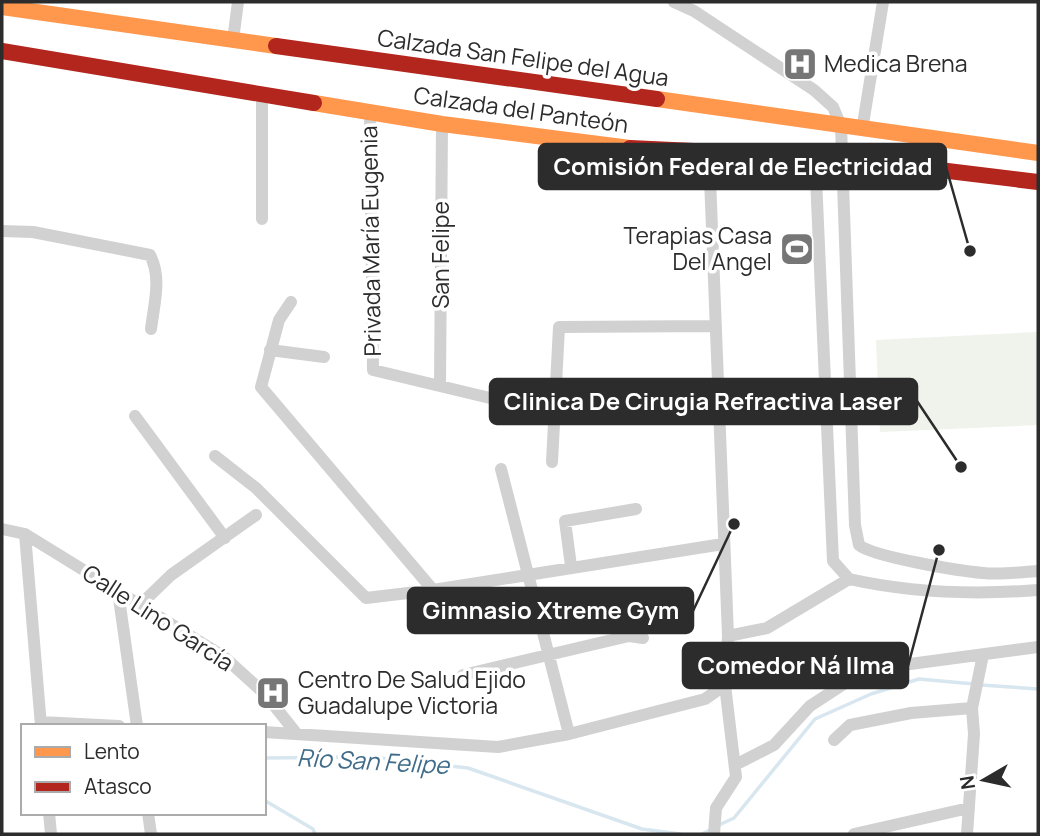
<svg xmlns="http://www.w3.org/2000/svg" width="1040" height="836" viewBox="0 0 1040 836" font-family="Manrope,sans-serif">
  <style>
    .green { fill: #eff3eb }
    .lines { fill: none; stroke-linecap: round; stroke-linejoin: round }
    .stream { stroke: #d8e6ef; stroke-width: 3.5 }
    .street { stroke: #d1d1d1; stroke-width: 12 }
    .slow { stroke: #ff974d; stroke-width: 16 }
    .jam { stroke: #b3261e; stroke-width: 16 }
    .labels { text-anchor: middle; stroke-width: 7; stroke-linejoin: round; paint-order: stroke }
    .street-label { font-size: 23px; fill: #2c2c2c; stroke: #fff }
    .poi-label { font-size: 23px; fill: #2c2c2c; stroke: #fff; text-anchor: start }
    .water-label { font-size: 24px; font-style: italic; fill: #406c89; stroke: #fff }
    .leader { fill: none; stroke: #2c2c2c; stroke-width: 2.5 }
    .callout-dot { fill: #2c2c2c; stroke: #fff; stroke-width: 2.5 }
    .callout { fill: #2c2c2c; stroke: #2c2c2c; stroke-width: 2.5 }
    .callout-label { font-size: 24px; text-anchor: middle; font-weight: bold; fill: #fff }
  </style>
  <rect width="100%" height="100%" fill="#fff"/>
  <path class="green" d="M1038 332V425L880 432 876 340Z"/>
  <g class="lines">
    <path class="stream" d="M981 685 1038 689
      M264 758 371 757 468 768 642 829 680 834
      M264 800 313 829 315 834
      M719 825 734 818 815 719 871 694 919 679 974 684
      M702 834 712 829"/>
    <path class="street" d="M674 2 694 11 814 90 833 107 841 126 855 525 859 545C873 557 961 571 983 573 1001 575 1020 572 1038 571
      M233 40 238 2
      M262 93V219
      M370 111 373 370 490 398 555 404
      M862 130 883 2
      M709 153 728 636 725 685 736 777 716 808 714 834
      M815 156 833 561 849 579C912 593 974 595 1038 590
      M2 231 33 232 150 255C162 278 154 304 151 329
      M291 302 279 320 261 387 433 590
      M270 350 324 357
      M440 386 442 124
      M135 416 225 538
      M215 456 256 488 366 598 433 590 723 544
      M552 462 559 327 716 326
      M501 469 569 734
      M2 529 25 534 223 656 265 694 296 733
      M25 534 41 726
      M571 566 565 521 636 509
      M118 591 137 726
      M140 605 171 575 256 515
      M728 636 767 628 849 579
      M463 675 629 636 643 638
      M41 722 119 726
      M264 732 498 747 569 734 705 699 725 685
      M834 740 850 725 911 713 972 708
      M735 765 774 745 810 706 865 670 1038 647
      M49 813 51 834
      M148 813 151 834
      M854 834 969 808
      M967 834 974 734 972 708 983 655"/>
    <path class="slow" d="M2 7 276 46
      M657 99 1038 153
      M314 103 442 124 630 148"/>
    <path class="jam" d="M276 46 657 99
      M2 51 314 103
      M630 148 841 158 1038 182"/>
  </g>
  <defs>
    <g id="hospital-square" transform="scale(1.75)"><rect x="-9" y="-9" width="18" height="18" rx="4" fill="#767676" stroke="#fff"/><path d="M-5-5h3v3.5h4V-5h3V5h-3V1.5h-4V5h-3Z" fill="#fff"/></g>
    <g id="stadium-square" transform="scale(1.75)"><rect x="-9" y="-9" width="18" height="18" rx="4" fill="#767676" stroke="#fff"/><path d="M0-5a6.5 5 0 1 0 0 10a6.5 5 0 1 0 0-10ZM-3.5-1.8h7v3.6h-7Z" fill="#fff"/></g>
  </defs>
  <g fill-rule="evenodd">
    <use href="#hospital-square" x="800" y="64"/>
    <use href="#stadium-square" x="797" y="249"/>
    <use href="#hospital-square" x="273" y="693"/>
  </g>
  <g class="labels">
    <g class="street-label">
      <text transform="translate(523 58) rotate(8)" y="8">Calzada San Felipe del Agua</text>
      <text transform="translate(521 110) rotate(8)" y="8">Calzada del Panteón</text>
      <text transform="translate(371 241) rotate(-91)" y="8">Privada María Eugenia</text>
      <text transform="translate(441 255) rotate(-90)" y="8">San Felipe</text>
      <text transform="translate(158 618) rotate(33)" y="8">Calle Lino García</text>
    </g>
    <g class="poi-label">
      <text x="824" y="72">Medica Brena</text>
      <text x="772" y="244" text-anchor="end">Terapias Casa<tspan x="772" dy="26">Del Angel</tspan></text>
      <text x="298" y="688">Centro De Salud Ejido<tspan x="298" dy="26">Guadalupe Victoria</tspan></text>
    </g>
    <g class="water-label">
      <text transform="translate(373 762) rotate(3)" y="8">Río San Felipe</text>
    </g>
  </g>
  <path class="leader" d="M970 251L946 167M961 467L917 401M734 524L693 611M939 550L908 666"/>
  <g class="callout-dot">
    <circle cx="970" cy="251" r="7"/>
    <circle cx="961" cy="467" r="7"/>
    <circle cx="734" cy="524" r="7"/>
    <circle cx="939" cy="550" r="7"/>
  </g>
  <g class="callout">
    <rect x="539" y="144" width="407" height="45" rx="7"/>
    <rect x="490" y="379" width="427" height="45" rx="7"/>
    <rect x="408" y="588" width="285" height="45" rx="7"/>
    <rect x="683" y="643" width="225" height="45" rx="7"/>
  </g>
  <g class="callout-label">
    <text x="743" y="175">Comisión Federal de Electricidad</text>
    <text x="703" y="410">Clinica De Cirugia Refractiva Laser</text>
    <text x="551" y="619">Gimnasio Xtreme Gym</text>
    <text x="796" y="674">Comedor Ná Ilma</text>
  </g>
  <rect width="1040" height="836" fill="none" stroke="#2c2c2c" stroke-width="7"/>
  <rect x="21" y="724" width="245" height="91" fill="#ffffff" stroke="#ababab" stroke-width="2"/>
  <rect x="35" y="747" width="35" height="10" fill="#ff974d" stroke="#ababab" stroke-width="2"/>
  <text x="84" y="759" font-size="21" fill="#2c2c2c">Lento</text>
  <rect x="35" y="782" width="35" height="10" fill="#b3261e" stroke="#ababab" stroke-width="2"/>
  <text x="84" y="794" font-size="21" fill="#2c2c2c">Atasco</text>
  <g transform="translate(984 780) rotate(261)" stroke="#ffffff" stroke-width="5" paint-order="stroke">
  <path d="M0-5L12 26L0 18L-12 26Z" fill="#2c2c2c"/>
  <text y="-10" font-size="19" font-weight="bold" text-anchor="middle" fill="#2c2c2c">N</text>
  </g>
</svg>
